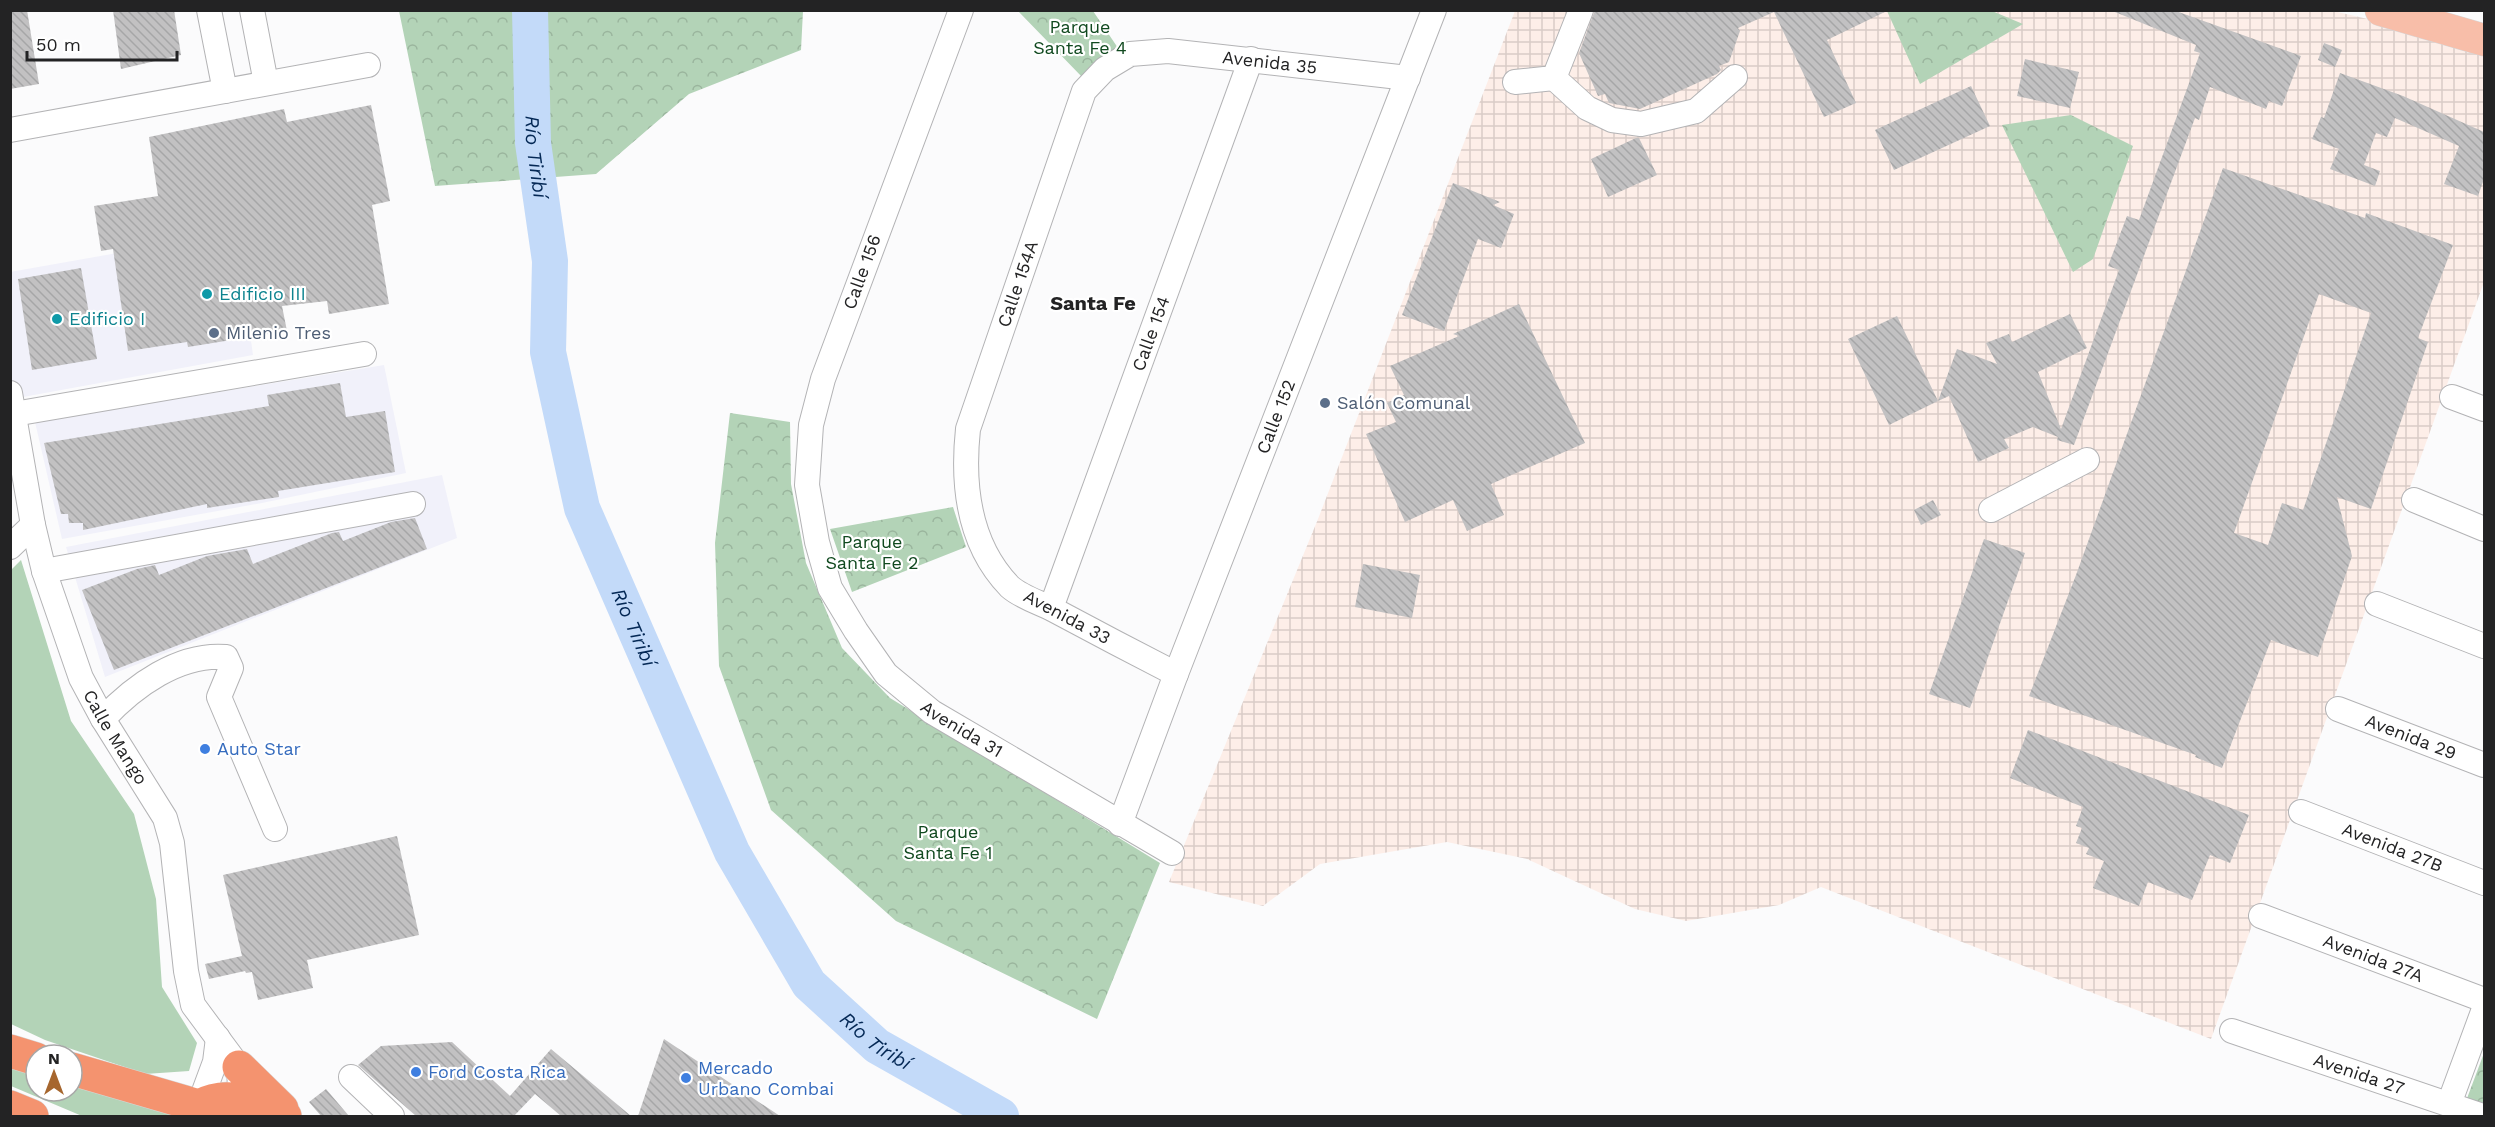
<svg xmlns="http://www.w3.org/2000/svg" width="2495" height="1127" viewBox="0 0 2495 1127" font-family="'Work Sans',sans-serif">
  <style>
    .built { fill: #f1f1fa }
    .industrial { fill: url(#industrial-grid) }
    .grass { fill: #b3d3b7 }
    .forest { fill: url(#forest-crowns) }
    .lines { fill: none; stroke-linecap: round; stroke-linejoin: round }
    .river { stroke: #c3daf9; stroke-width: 36 }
    .building { fill: url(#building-back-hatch); fill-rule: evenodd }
    .minor-casing { stroke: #b3b3b5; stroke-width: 26 }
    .major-casing { stroke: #d7d7d8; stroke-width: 33 }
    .highway-casing { stroke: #d7d7d8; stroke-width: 34 }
    .minor { stroke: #fff; stroke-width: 24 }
    .major { stroke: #f8bea9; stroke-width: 32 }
    .highway { stroke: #f4936f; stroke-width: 33 }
    .culture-dot { fill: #0f9aa8; stroke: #fff; stroke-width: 2 }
    .service-dot { fill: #5c6f8a; stroke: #fff; stroke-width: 2 }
    .shop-dot { fill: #3f7fe0; stroke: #fff; stroke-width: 2 }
    .labels { text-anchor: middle; stroke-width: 4.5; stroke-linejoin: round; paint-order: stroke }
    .park-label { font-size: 18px; fill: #10491f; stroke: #fff }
    .street-label { font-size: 18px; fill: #232324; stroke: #fff }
    .culture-label { font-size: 18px; fill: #0d838f; stroke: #fff; text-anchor: start }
    .service-label { font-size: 18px; fill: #4e5e75; stroke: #fff; text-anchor: start }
    .shop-label { font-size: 18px; fill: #366cbe; stroke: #fff; text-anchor: start }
    .water-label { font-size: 20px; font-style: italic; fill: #042855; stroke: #fff }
    .neighbourhood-label { font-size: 20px; font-weight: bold; fill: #232324; stroke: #fff }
  </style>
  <defs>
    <pattern id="industrial-grid" width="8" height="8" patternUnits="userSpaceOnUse" patternTransform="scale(1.5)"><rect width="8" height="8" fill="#fdeee8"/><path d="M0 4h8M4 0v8" fill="none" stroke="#d9ccc7"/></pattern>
    <pattern id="forest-crowns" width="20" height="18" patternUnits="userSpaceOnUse" patternTransform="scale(1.5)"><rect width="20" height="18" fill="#b3d3b7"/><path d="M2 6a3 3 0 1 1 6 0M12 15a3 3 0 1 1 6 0" fill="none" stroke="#9ab59d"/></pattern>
    <pattern id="building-back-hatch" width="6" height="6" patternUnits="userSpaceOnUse" patternTransform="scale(1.5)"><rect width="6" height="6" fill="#c2c1c2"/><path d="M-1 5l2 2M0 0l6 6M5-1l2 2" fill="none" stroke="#a6a6a7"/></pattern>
  </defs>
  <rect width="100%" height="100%" fill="#fbfbfc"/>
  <path class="built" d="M236 232 253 355 12 399 10 272Z
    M384 365 406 473 262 503 62 539 35 422Z
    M442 475 457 538 105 677 66 547Z"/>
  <path class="industrial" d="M2329 10 2484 46V282L2211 1039 1821 887 1779 905 1686 921 1635 909 1527 859 1447 842 1320 864 1263 906 1169 882 1318 519 1515 11Z"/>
  <path class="grass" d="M21 560 71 721 134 814 156 899 162 987 197 1043 189 1071 145 1074 45 1040 11 1024 10 571Z
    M10 1064 36 1073V1091H72V1084L174 1112V1116H82L11 1086Z"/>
  <path class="forest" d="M399 11V10L803 11 801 50 689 94 596 174 435 186Z
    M1018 11H1093L1118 48 1083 78Z
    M1887 11H1992L2023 24 1920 84Z
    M2071 115 2133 146 2093 259 2073 272 2002 125Z
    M730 413 790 422 791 484 806 563 842 648 890 698 1160 863 1097 1019 896 921 771 810 719 666 715 543Z
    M953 507 966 547 852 592 830 529Z
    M2484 1053V1108L2466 1101Z"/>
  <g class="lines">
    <path class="river" id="s1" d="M530 10 533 143 550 261 548 352 582 508 732 852 809 984 877 1046 1001 1116"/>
  </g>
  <path class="building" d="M10 10H27L39 84 10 89Z
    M113 10H174L181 55 121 69Z
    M1595 10H1889L1827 40 1856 103 1824 117 1774 12 1738 28 1740 31 1729 62 1719 66 1721 70 1717 74 1640 109 1609 103 1605 94 1598 96 1579 53Z
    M2110 10H2173L2301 56 2282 106 2269 101 2266 109 2210 87 2199 120 2195 118 2074 445 2057 440 2058 437 2033 427 2004 439 2009 448 1978 462 1949 396 1938 401 1957 349 1997 364 1986 343 2009 334 2012 342 2070 314 2087 348 2038 372 2061 429 2119 270 2108 266 2127 216 2139 220 2200 53 2194 51 2196 45Z
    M2324 43 2342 50 2335 67 2318 60Z
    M2025 59 2079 72 2070 108 2017 96Z
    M2340 73 2403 96 2484 132V179L2478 196 2444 184 2459 146 2395 118 2387 137 2376 133 2364 165 2380 171 2375 186 2330 169 2339 149 2312 139 2321 117 2324 118Z
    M1971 86 1990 126 1894 170 1875 130Z
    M371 105 390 201 372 205 389 304 329 314 327 301 282 306 287 331 188 347 187 342 128 351 113 249 101 251 94 206 158 196 149 137 284 109 287 122Z
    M1636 138H1639L1657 175 1608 197 1591 159Z
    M2223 168 2365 218 2366 213 2453 245 2418 338 2428 342 2371 509 2337 497 2352 556 2318 657 2271 640 2222 768 2195 757 2196 755 2029 696 2076 575ZM2319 294 2371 313 2303 510 2282 503 2268 545 2234 533Z
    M1453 183 1500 202 1493 205 1514 214 1501 248 1478 239 1444 331 1402 315Z
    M81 268 97 359 32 370 18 279Z
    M1519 304 1585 443 1491 484 1504 515 1467 531 1453 500 1405 522 1366 434 1396 422 1387 403 1404 395 1390 366 1459 336 1453 334Z
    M1897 316 1938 401 1889 425 1848 339Z
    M340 383 346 417 385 411 395 472 278 491 279 497 207 508V504L83 530V523H69L68 514H61L44 443 269 406 267 395Z
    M1933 500 1941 515 1921 525 1914 510Z
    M415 518 427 549 114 670 82 590 137 569 155 565 159 575 207 556 247 549 253 564 332 533 339 532 343 541 391 522Z
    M1984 539 2025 553 1970 708 1929 694Z
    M1363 564 1420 575 1412 618 1355 607Z
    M2028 730 2249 815 2230 863 2210 855 2192 900 2148 882 2139 906 2093 888 2104 861 2086 854 2089 848 2076 843 2082 828 2076 826 2083 807 2010 778Z
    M397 836 419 935 307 960 313 988 258 1000 252 972 246 973 245 971 209 979 205 964 242 956 223 875Z
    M664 1039 780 1116H638Z
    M452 1042 510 1096 551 1049 631 1116H561L535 1094 514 1116H416L358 1065 381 1046Z
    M326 1089 349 1116H321L309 1102Z"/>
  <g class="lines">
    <g class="minor-casing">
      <g id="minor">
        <path d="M209 10 225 91"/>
        <path d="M252 10 266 83"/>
        <path id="s2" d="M961 10 823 379 811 425 807 485 817 542 830 588 856 631 886 674 932 712 1172 853"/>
        <path d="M1554 78 1587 108 1612 120 1641 124 1696 111 1735 77"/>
        <path d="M1515 82 1554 78 1581 10"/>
        <path d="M10 130 368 65"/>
        <path id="s3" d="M10 393 33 525 44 571 81 678 103 719 165 818 172 843 186 971 193 1005 239 1067 240 1090 231 1116"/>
        <path d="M2452 397 2484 409"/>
        <path d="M14 414 364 354"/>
        <path d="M2414 500 2484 529"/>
        <path d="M1991 510 2087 460"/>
        <path d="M10 547 33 525"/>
        <path d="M44 571 413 504"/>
        <path d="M2377 604 2484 646"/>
        <path id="s4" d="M1051 608 1251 59"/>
        <path id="s5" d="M1176 674C1135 653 1095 632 1054 610 1041 603 1021 597 1010 587 969 545 962 485 968 429L1084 91 1105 69 1130 54 1168 51 1408 78"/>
        <path id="s6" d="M2338 709 2484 765"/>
        <path d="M103 719C134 686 179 653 226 657L231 668 219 697 275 829"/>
        <path id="s7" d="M2301 812 2484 883"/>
        <path id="s8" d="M1120 824 1176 674 1434 10"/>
        <path id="s9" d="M2261 916 2484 1000"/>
        <path id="s10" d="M2232 1031 2483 1116"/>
        <path d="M351 1077 392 1116"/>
        <path d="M2449 1104 2484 1009"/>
        <path d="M195 1116 215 1062 218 1038"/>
      </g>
    </g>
    <g class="major-casing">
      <path id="major" d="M2381 10 2484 40"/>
    </g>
    <g class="highway-casing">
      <path id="highway" d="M10 1051 36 1059
        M239 1067 282 1109
        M72 1069 199 1106 209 1116
        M199 1106C229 1090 257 1104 285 1116
        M10 1107 32 1116"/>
    </g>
    <use href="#minor" class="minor"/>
    <use href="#major" class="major"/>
    <use href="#highway" class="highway"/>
  </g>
  <g class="culture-dot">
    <circle cx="207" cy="294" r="6"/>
    <circle cx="57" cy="319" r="6"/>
  </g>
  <g class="service-dot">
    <circle cx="214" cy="333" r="6"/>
    <circle cx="1325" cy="403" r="6"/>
  </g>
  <g class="shop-dot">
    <circle cx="205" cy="749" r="6"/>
    <circle cx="416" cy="1072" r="6"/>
    <circle cx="686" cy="1078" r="6"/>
  </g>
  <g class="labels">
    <g class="park-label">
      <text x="1080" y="33">Parque<tspan x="1080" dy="21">Santa Fe 4</tspan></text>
      <text x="872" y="548">Parque<tspan x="872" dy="21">Santa Fe 2</tspan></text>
      <text x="948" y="838">Parque<tspan x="948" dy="21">Santa Fe 1</tspan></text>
    </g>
    <g class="street-label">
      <text dy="6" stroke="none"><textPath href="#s5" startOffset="914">Avenida 35</textPath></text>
      <text transform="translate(862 272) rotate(-70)" y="6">Calle 156</text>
      <text dy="6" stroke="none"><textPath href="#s5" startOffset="510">Calle 154A</textPath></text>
      <text dy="6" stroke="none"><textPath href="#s4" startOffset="292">Calle 154</textPath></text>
      <text dy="6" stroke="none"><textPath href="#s8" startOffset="436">Calle 152</textPath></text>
      <text transform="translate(1067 617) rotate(28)" y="6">Avenida 33</text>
      <text dy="6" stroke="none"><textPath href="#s2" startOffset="804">Avenida 31</textPath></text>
      <text dy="6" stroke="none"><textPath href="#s3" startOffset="363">Calle Mango</textPath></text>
      <text dy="6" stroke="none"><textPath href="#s6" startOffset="78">Avenida 29</textPath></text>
      <text dy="6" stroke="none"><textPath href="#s7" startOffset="98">Avenida 27B</textPath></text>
      <text dy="6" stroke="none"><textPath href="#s9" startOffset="120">Avenida 27A</textPath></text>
      <text dy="6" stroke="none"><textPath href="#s10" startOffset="134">Avenida 27</textPath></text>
    </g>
    <g class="culture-label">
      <text x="219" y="300">Edificio III</text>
      <text x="69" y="325">Edificio I</text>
    </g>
    <g class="service-label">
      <text x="226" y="339">Milenio Tres</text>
      <text x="1337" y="409">Salón Comunal</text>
    </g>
    <g class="shop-label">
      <text x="217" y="755">Auto Star</text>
      <text x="698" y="1074">Mercado<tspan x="698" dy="21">Urbano Combai</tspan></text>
      <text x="428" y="1078">Ford Costa Rica</text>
    </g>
    <g class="water-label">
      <text dy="7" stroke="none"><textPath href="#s1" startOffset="147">Río Tiribí</textPath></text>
      <text dy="7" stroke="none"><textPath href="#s1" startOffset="633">Río Tiribí</textPath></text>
      <text dy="7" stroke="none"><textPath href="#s1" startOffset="1119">Río Tiribí</textPath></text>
    </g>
    <g class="neighbourhood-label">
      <text x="1093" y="310">Santa Fe</text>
    </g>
  </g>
  <rect width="2495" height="1127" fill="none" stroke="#232324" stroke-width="24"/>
  <g transform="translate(54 1073)"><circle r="28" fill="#ffffff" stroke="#a7a7a7" stroke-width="1.5"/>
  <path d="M0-4.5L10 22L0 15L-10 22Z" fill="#a6662e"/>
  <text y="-9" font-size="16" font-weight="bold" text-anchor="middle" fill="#232324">N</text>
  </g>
  <path d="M27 51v9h150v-9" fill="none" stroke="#232324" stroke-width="3"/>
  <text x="36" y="51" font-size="18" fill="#232324" stroke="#ffffff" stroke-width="4.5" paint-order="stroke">50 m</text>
</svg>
